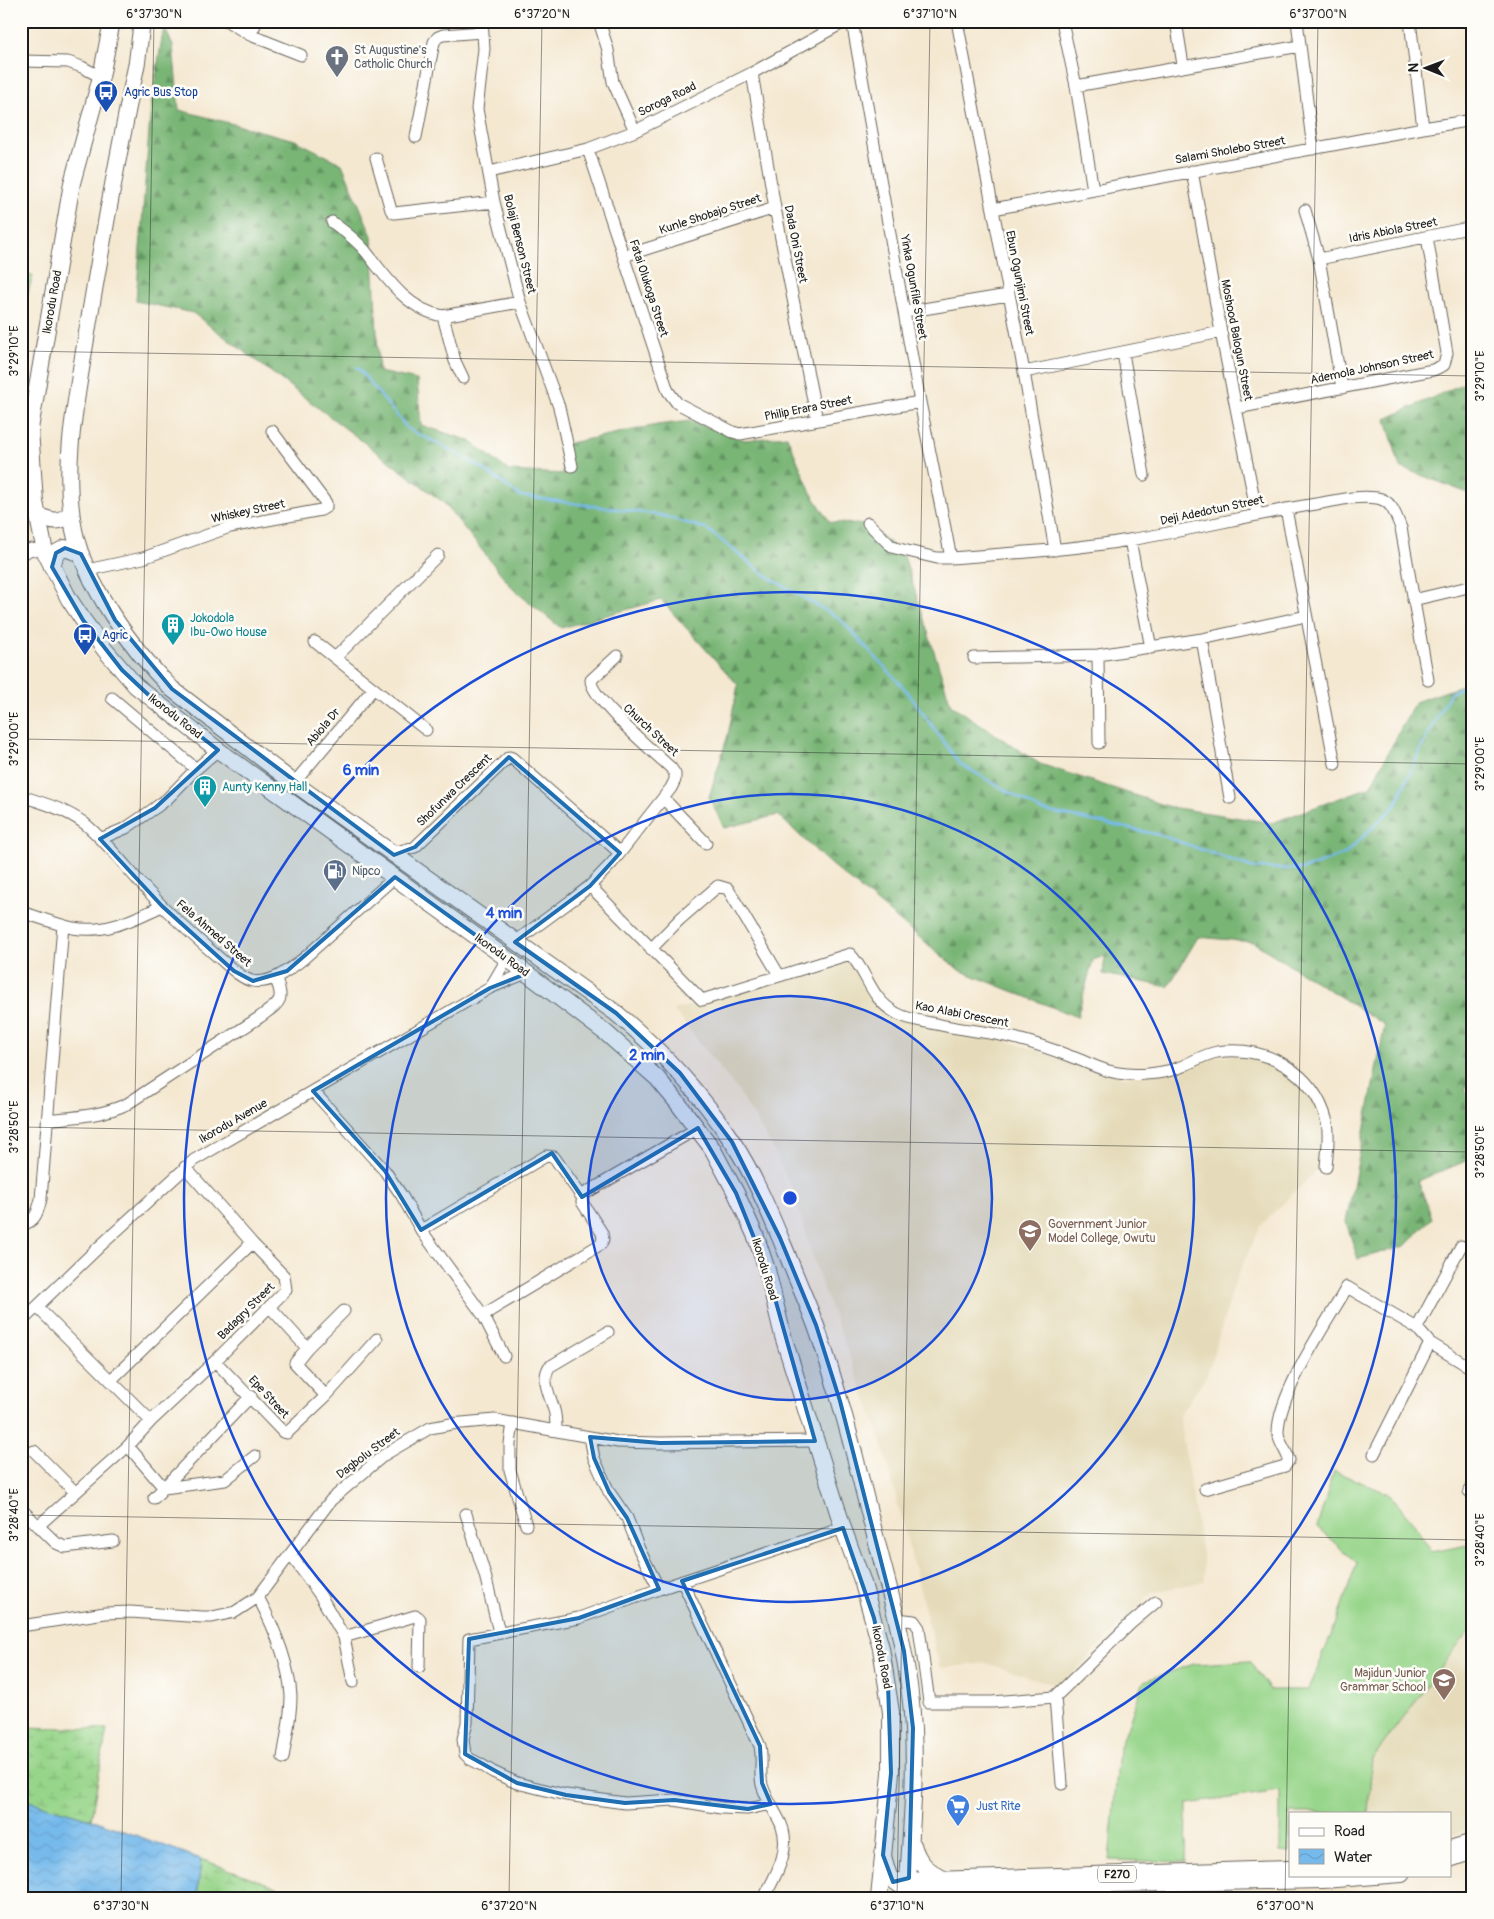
<svg xmlns="http://www.w3.org/2000/svg" width="1494" height="1919" viewBox="0 0 1494 1919" font-family="Pangolin,sans-serif">
  <style>
    .built { fill: #e5dbba }
    .grass { fill: #97d58a; stroke: #5a7853 }
    .forest { fill: url(#forest-firs); stroke: #4a6949 }
    .wetland { fill: url(#wetland-marsh); stroke: #5a7853 }
    .water { fill: url(#water-waves); stroke: #496b84 }
    .lines { fill: none; stroke-linecap: round; stroke-linejoin: round }
    .stream { stroke: #76baec; stroke-width: 2.5 }
    .minor-casing { stroke: #68635b; stroke-width: 13 }
    .major-casing { stroke: #68635b; stroke-width: 16 }
    .highway-casing { stroke: #68635b; stroke-width: 18 }
    .minor { stroke: #fff; stroke-width: 11 }
    .major { stroke: #fff; stroke-width: 14 }
    .highway { stroke: #fff; stroke-width: 16 }
    .marked { fill: #1f6fb2; fill-opacity: 0.2; stroke: #1f6fb2; stroke-width: 4; stroke-linejoin: round }
    .ticks { fill: none; stroke: #1c1c1c; stroke-width: 1; stroke-opacity: 0.45 }
    .ring { fill: none; stroke: #1d4ed8; stroke-width: 2.5 }
    .labels { text-anchor: middle; stroke-width: 5; stroke-linejoin: round; paint-order: stroke }
    .shield { fill: #fdfcf7; stroke: #605f5e; stroke-width: 1 }
    .shield-label { font-size: 11px; font-weight: bold; fill: #1c1c1c }
    .worship-label { font-size: 12px; fill: #5b616d; stroke: #fdfcf7; text-anchor: start }
    .transit-label { font-size: 12px; fill: #164399; stroke: #fdfcf7; text-anchor: start }
    .street-label { font-size: 12px; fill: #1c1c1c; stroke: #fdfcf7 }
    .culture-label { font-size: 12px; fill: #0d838f; stroke: #fdfcf7; text-anchor: start }
    .service-label { font-size: 12px; fill: #4e5e75; stroke: #fdfcf7; text-anchor: start }
    .education-label { font-size: 12px; fill: #785e54; stroke: #fdfcf7; text-anchor: start }
    .shop-label { font-size: 12px; fill: #366cbe; stroke: #fdfcf7; text-anchor: start }
    .centre { fill: #1d4ed8; stroke: #fdfcf7; stroke-width: 2.5 }
    .ring-label { font-size: 15px; text-anchor: middle; font-weight: bold; fill: #1d4ed8; stroke: #fdfcf7; stroke-width: 5; stroke-linejoin: round; paint-order: stroke }
    .neatline { fill: none; stroke: #1c1c1c; stroke-width: 2 }
    .ticks-label { font-size: 12px; text-anchor: middle; fill: #1c1c1c }
  </style>
  <defs>
    <pattern id="forest-firs" width="22" height="20" patternUnits="userSpaceOnUse" patternTransform="scale(1.25)"><rect width="22" height="20" fill="#79b676"/><path d="M5 1l3.5 6h-7zM16 11l3.5 6h-7z" fill="#629360"/></pattern>
    <pattern id="wetland-marsh" width="20" height="14" patternUnits="userSpaceOnUse" patternTransform="scale(1.25)"><rect width="20" height="14" fill="#97d58a"/><path d="M1 5h8M5 5V1M11 12h8M15 12V8" fill="none" stroke="#82b676"/></pattern>
    <pattern id="water-waves" width="16" height="10" patternUnits="userSpaceOnUse" patternTransform="scale(1.25)"><rect width="16" height="10" fill="#76baec"/><path d="M0 5q4-4 8 0t8 0" fill="none" stroke="#669fca"/></pattern>
  </defs>
  <rect width="100%" height="100%" fill="#fdfcf7"/>
  <filter id="ink" filterUnits="userSpaceOnUse"><feTurbulence type="fractalNoise" baseFrequency=".02" numOctaves="2"/><feDisplacementMap in="SourceGraphic" scale="10" xChannelSelector="R" yChannelSelector="G"/><feConvolveMatrix kernelMatrix="1 2 1 2 8 2 1 2 1" color-interpolation-filters="sRGB"/></filter>
  <filter id="wash" filterUnits="userSpaceOnUse"><feTurbulence type="fractalNoise" baseFrequency=".0096" numOctaves="4" result="noise"/><feDisplacementMap in="SourceGraphic" scale="20" xChannelSelector="R" yChannelSelector="G"/><feGaussianBlur stdDeviation="1.12" result="paint"/><feColorMatrix in="noise" values="0 0 0 0 0 0 0 0 0 0 0 0 0 0 0 0 0 1.4 0 .05"/><feComposite in="paint" operator="in"/></filter>
  <g filter="url(#wash)">
    <rect width="100%" height="100%" fill="#f4e8d1"/>
    <path class="built" d="M851 957 879 1006 1000 1039 1125 1077 1210 1057 1234 1055 1257 1057 1277 1064 1307 1088 1316 1106 1323 1127V1151L1319 1168 1261 1225 1236 1279 1207 1375 1179 1416 1203 1562 1204 1581 1151 1593 1060 1687 986 1663 940 1668 882 1442 835 1318 824 1292 792 1188 769 1141 738 1091 674 1010Z
      M1473 1629V1827L1450 1836V1813H1368L1372 1759 1460 1642Z"/>
    <path class="grass" d="M1334 1471 1389 1494 1412 1521 1432 1552 1473 1544V1629L1460 1642 1372 1759 1368 1813H1290V1853L1280 1852V1791L1187 1804 1186 1862 1109 1860 1119 1750 1144 1681 1194 1664 1249 1661 1270 1690H1309L1335 1625 1357 1563 1317 1527Z"/>
    <path class="forest" d="M164 26 173 46 179 110 295 140 342 164 372 236 379 372 417 380 421 425 470 441 509 471 564 474 560 445 657 425 690 421 745 440 787 436 810 491 830 522 866 525 903 553 951 705 1040 764 1170 807 1272 823 1370 787 1415 702 1473 682V1063L1465 1090 1473 1115V1158L1418 1181 1432 1218 1405 1246 1358 1259 1346 1222 1385 1025 1253 942 1198 937 1168 987 1103 974 1105 956 1093 960 1077 1017 959 970 829 863 778 815 724 828 709 797 728 735 738 685 661 600 561 628 514 590 444 503 193 313 136 301 151 106Z
      M1473 379V495L1400 467 1386 419Z"/>
    <path class="wetland" d="M21 274 33 275 24 306H21Z
      M21 1727 107 1729 91 1819 21 1799Z
      M201 1859 306 1898H197Z"/>
    <path class="water" d="M21 1799 91 1819 201 1859 197 1898H21Z"/>
    <g class="lines">
      <path class="stream" d="M357 367 408 429 445 447 482 468 520 496 660 515 707 529 765 575 840 619 906 690 960 764 1040 810 1160 835 1254 868 1304 869 1345 854 1395 806 1425 740 1450 693 1464 686 1473 687"/>
    </g>
  </g>
  <g filter="url(#ink)">
    <g class="lines">
      <g class="minor-casing">
        <path id="minor" d="M227 21 250 35 301 55
          M482 21 484 49 477 109 494 202 520 302 559 407 572 466
          M599 21 608 50 613 82 635 131
          M852 21 920 402 951 558
          M957 21 1024 372 1055 550
          M1062 21 1076 86 1093 190
          M1176 21 1183 65
          M1297 21 1313 149
          M1410 21 1423 128
          M250 35 257 21
          M21 61 68 62 82 67 101 77
          M752 73 775 208 817 420
          M1076 86 1300 46
          M416 137 434 42 438 37 443 35 482 32
          M588 149 668 391 677 403 733 432 740 434 920 402
          M376 158 391 210 394 213 494 202
          M1192 171 1221 332 1257 514
          M489 172 588 149 635 131 752 73 846 21
          M993 209 1423 128 1473 120
          M1305 210 1319 259 1342 388
          M332 222C344 231 357 240 367 253 387 279 408 310 443 316L455 361 463 378
          M624 256 775 208
          M1319 259 1473 227
          M905 312 1008 295
          M443 316 520 302
          M1123 353 1144 475
          M1024 372 1221 332
          M1237 408 1433 370 1444 365 1447 353 1427 237
          M1286 509 1335 764
          M868 523 889 544 895 548 937 558H951C1011 553 1071 550 1129 540 1192 530 1253 514 1316 504 1335 501 1357 495 1377 498 1392 500 1396 516 1401 528L1428 680
          M1130 540 1151 648
          M21 555 31 549 45 552
          M87 570 143 558 230 527 321 510 326 507V503L272 431
          M1413 600 1473 586
          M1202 639 1230 798
          M315 642 426 730
          M1098 655 1099 743
          M336 657 438 555
          M974 658 1098 655 1202 639 1306 616
          M112 698 196 769
          M294 783 373 689
          M21 796C43 803 65 809 84 823 106 841 124 865 144 887 167 912 192 935 218 957 228 965 240 978 252 981 271 985 290 969 303 959L395 877
          M664 799 706 843
          M100 839 126 828 155 808 167 799 196 769 218 750
          M394 855 400 851 415 847 509 757 512 758 620 853
          M590 886 702 1000 850 954C868 973 870 999 896 1013 908 1020 923 1021 936 1024 960 1030 986 1031 1010 1037 1031 1042 1052 1049 1072 1057 1087 1062 1102 1071 1118 1073 1136 1076 1161 1074 1178 1068 1191 1063 1202 1055 1217 1052 1266 1045 1314 1072 1327 1122 1330 1137 1327 1152 1326 1167
          M21 912C38 917 56 924 73 928 106 934 134 919 162 906
          M515 942 572 900 590 886 612 863 671 788 675 780V774L671 768C656 754 590 698 591 680L617 656
          M651 949 680 919 718 886 728 889 779 975
          M490 988 507 959
          M313 1091 385 1171 402 1196 421 1230 483 1315 504 1356
          M47 1120C75 1117 101 1116 127 1104L260 1017C279 1003 286 1001 275 978
          M21 1225C36 1222 38 1211 41 1199L63 925
          M421 1230 546 1156 554 1157 582 1197
          M37 1307 151 1421
          M270 1307 307 1348 295 1363 326 1396
          M483 1315 601 1244 603 1239 602 1233 582 1202 584 1194 698 1128
          M21 1322 100 1246 194 1160 490 988 526 973
          M1417 1328 1461 1246
          M307 1348 344 1311
          M215 1361 283 1432 287 1433 326 1396 377 1339
          M111 1380 252 1243
          M513 1423 510 1444V1470L526 1525
          M556 1430C556 1424 556 1416 554 1410 550 1395 541 1381 549 1367L608 1332
          M590 1437 594 1458 609 1492 627 1518 639 1549 659 1589
          M128 1446 164 1488 225 1480 255 1456
          M34 1451 75 1492
          M1374 1454 1430 1343
          M1205 1489 1285 1466 1289 1460C1286 1449 1278 1442 1278 1432 1278 1394 1328 1321 1347 1287L1417 1328 1430 1343 1473 1369
          M1469 1491 1473 1484
          M154 1498 251 1396
          M21 1509 56 1543 65 1547 113 1541
          M466 1514 485 1575 499 1632
          M38 1526 128 1446 151 1421 215 1361 286 1290 284 1276 252 1243 185 1167
          M291 1555 320 1595 344 1637 353 1682
          M682 1581 760 1746C763 1760 759 1772 762 1785 766 1799 775 1811 781 1824 792 1850 775 1876 764 1898
          M258 1597C274 1627 289 1662 291 1696 291 1717 286 1738 283 1758
          M897 1619 914 1621 919 1628 929 1702H992L1055 1697 1062 1784
          M21 1626 105 1613 130 1612 202 1617H212L235 1612 258 1597 331 1500 384 1455 430 1428 451 1424 495 1420 618 1442 660 1443 815 1441
          M344 1637 415 1616 418 1617 420 1619 419 1667
          M1055 1697 1130 1624 1156 1602
          M771 1804 748 1809 721 1808 674 1800 625 1803 566 1795 517 1783 493 1772 480 1764 470 1759 465 1754 463 1739 467 1723 469 1639 579 1618 659 1589 843 1528"/>
      </g>
      <g class="major-casing">
        <path id="major" d="M1450 1848 1473 1841
          M884 1856C889 1872 889 1885 908 1889L1323 1881 1402 1875
          M1450 1860 1473 1852
          M898 1880 1290 1868"/>
      </g>
      <g class="highway-casing">
        <path id="highway" d="M112 21 101 77 72 183 30 429 35 502 45 552 69 599 83 620 105 650 136 686 218 750 516 965 606 1033 657 1078 677 1102 712 1148 736 1193 756 1237 767 1270 783 1336 843 1528 862 1580 881 1648 891 1712V1773L879 1898
          M142 21 137 62C118 156 100 251 85 345 75 406 62 469 74 530 85 585 133 650 172 689L294 783 616 1013C661 1050 700 1092 732 1141 755 1176 771 1216 787 1254 796 1278 807 1302 816 1326 838 1388 854 1452 870 1516 888 1586 910 1656 913 1729 916 1786 910 1841 907 1898
          M36 514C49 521 61 525 71 512
          M52 567 56 553 65 548 81 554
          M913 1845C918 1863 927 1870 943 1879
          M928 1898 942 1889"/>
      </g>
      <use href="#minor" class="minor"/>
      <use href="#major" class="major"/>
      <use href="#highway" class="highway"/>
    </g>
  </g>
  <path class="marked" d="M65 548 81 554 115 620 172 689 394 855 415 847 509 757 620 853 590 886 515 942 616 1013 680 1073 732 1142 780 1238 816 1325 840 1401 904 1651 913 1728 909 1878 893 1882 883 1855 891 1773 888 1684 874 1618 843 1528 682 1581 760 1746 762 1783 771 1804 748 1809 674 1800 625 1803 566 1795 517 1783 465 1754 469 1639 579 1618 659 1589 627 1518 609 1492 594 1458 590 1437 660 1443 815 1441 767 1270 736 1193 698 1128 582 1197 552 1153 421 1230 385 1171 313 1091 490 988 528 973 395 877 287 971 253 981 234 971 162 906 100 839 155 808 218 750 155 701 122 670 83 620 52 567 56 553Z"/>
  <path class="ticks" d="M21 351 1473 376M21 739 1473 764M21 1127 1473 1152M21 1515 1473 1540M121 1898 154 21M509 1898 542 21M897 1898 930 21M1285 1898 1318 21"/>
  <circle cx="790" cy="1198" r="202" fill="#1d4ed8" fill-opacity=".12"/>
  <g class="ring">
    <circle cx="790" cy="1198" r="202"/>
    <circle cx="790" cy="1198" r="404"/>
    <circle cx="790" cy="1198" r="606"/>
  </g>
  <defs>
    <g id="church-pin" transform="scale(1.25)"><path d="M0 17L-7.5 6A9.5 9.5 0 1 1 7.5 6Z" fill="#6b7280" stroke="#fdfcf7"/><path d="M-1.2-6h2.4v3.5h3.3v2.4h-3.3V6h-2.4V-.1h-3.3v-2.4h3.3Z" fill="#fff"/></g>
    <g id="bus-pin" transform="scale(1.25)"><path d="M0 17L-7.5 6A9.5 9.5 0 1 1 7.5 6Z" fill="#1a4fb4" stroke="#fdfcf7"/><path d="M-5-6H5V4H4V6H2V4H-2V6H-4V4H-5ZM-3.5-4V0h7V-4ZM-3.5 1.2v1.5H-2V1.2ZM2 1.2v1.5H3.5V1.2Z" fill="#fff"/></g>
    <g id="building-pin" transform="scale(1.25)"><path d="M0 17L-7.5 6A9.5 9.5 0 1 1 7.5 6Z" fill="#0f9aa8" stroke="#fdfcf7"/><path d="M-4-6H4V6H1V3H-1V6H-4ZM-2.5-4.3h1.7v1.8h-1.7ZM.8-4.3h1.7v1.8H.8ZM-2.5-1h1.7V.8h-1.7ZM.8-1h1.7V.8H.8Z" fill="#fff"/></g>
    <g id="fuel-pin" transform="scale(1.25)"><path d="M0 17L-7.5 6A9.5 9.5 0 1 1 7.5 6Z" fill="#5c6f8a" stroke="#fdfcf7"/><path d="M-5.5-6h7V0h2V4h1.3V-2.5L3-4.5l.8-.8L6-3V5H2.5V1h-1V6h-7ZM-4.2-4.7v3.2H.2V-4.7Z" fill="#fff"/></g>
    <g id="school-pin" transform="scale(1.25)"><path d="M0 17L-7.5 6A9.5 9.5 0 1 1 7.5 6Z" fill="#8d6e63" stroke="#fdfcf7"/><path d="M0-5L7-2L0 1L-7-2ZM-4 1L0 2.5L4 1V4Q0 6-4 4Z" fill="#fff"/></g>
    <g id="supermarket-pin" transform="scale(1.25)"><path d="M0 17L-7.5 6A9.5 9.5 0 1 1 7.5 6Z" fill="#3f7fe0" stroke="#fdfcf7"/><path d="M-6-5.5h2.5l.6 2H6L4.5 2H-2.5L-4.4-4H-6ZM-1.5 3.2a1.3 1.3 0 1 0 .1 0ZM3 3.2a1.3 1.3 0 1 0 .1 0Z" fill="#fff"/></g>
  </defs>
  <g fill-rule="evenodd">
    <use href="#church-pin" x="337" y="57"/>
    <use href="#bus-pin" x="106" y="92"/>
    <use href="#building-pin" x="173" y="625"/>
    <use href="#bus-pin" x="85" y="635"/>
    <use href="#building-pin" x="205" y="787"/>
    <use href="#fuel-pin" x="335" y="871"/>
    <use href="#school-pin" x="1030" y="1231"/>
    <use href="#school-pin" x="1444" y="1680"/>
    <use href="#supermarket-pin" x="958" y="1806"/>
  </g>
  <g class="labels">
    <rect class="shield" x="1098" y="1865.5" width="38" height="17" rx="4"/>
    <g class="shield-label">
      <text x="1117" y="1878">F270</text>
    </g>
    <g class="worship-label">
      <text x="354" y="54">St Augustine's<tspan x="354" dy="14">Catholic Church</tspan></text>
    </g>
    <g class="transit-label">
      <text x="124" y="96">Agric Bus Stop</text>
      <text x="102" y="639">Agric</text>
    </g>
    <g class="street-label">
      <text transform="translate(667 99) rotate(-26)" y="4">Soroga Road</text>
      <text transform="translate(1230 150) rotate(-10)" y="4">Salami Sholebo Street</text>
      <text transform="translate(710 214) rotate(-18)" y="4">Kunle Shobajo Street</text>
      <text transform="translate(1393 230) rotate(-11)" y="4">Idris Abiola Street</text>
      <text transform="translate(520 244) rotate(76)" y="4">Bolaji Benson Street</text>
      <text transform="translate(796 244) rotate(79)" y="4">Dada Oni Street</text>
      <text transform="translate(1020 283) rotate(79)" y="4">Ebun Ogunjimi Street</text>
      <text transform="translate(914 287) rotate(80)" y="4">Yinka Ogunfile Street</text>
      <text transform="translate(649 288) rotate(72)" y="4">Fatai Olukoga Street</text>
      <text transform="translate(52 302) rotate(-80)" y="4">Ikorodu Road</text>
      <text transform="translate(1237 340) rotate(79)" y="4">Moshood Balogun Street</text>
      <text transform="translate(1372 367) rotate(-12)" y="4">Ademola Johnson Street</text>
      <text transform="translate(808 408) rotate(-11)" y="4">Philip Erara Street</text>
      <text transform="translate(1212 510) rotate(-12)" y="4">Deji Adedotun Street</text>
      <text transform="translate(248 511) rotate(-12)" y="4">Whiskey Street</text>
      <text transform="translate(175 716) rotate(38)" y="4">Ikorodu Road</text>
      <text transform="translate(323 727) rotate(-50)" y="4">Abiola Dr</text>
      <text transform="translate(651 730) rotate(43)" y="4">Church Street</text>
      <text transform="translate(454 790) rotate(-44)" y="4">Shofunwa Crescent</text>
      <text transform="translate(214 933) rotate(41)" y="4">Fela Ahmed Street</text>
      <text transform="translate(502 955) rotate(36)" y="4">Ikorodu Road</text>
      <text transform="translate(962 1014) rotate(11)" y="4">Kao Alabi Crescent</text>
      <text transform="translate(233 1121) rotate(-30)" y="4">Ikorodu Avenue</text>
      <text transform="translate(765 1269) rotate(73)" y="4">Ikorodu Road</text>
      <text transform="translate(246 1311) rotate(-45)" y="4">Badagry Street</text>
      <text transform="translate(269 1397) rotate(47)" y="4">Epe Street</text>
      <text transform="translate(368 1453) rotate(-37)" y="4">Dagbolu Street</text>
      <text transform="translate(882 1657) rotate(79)" y="4">Ikorodu Road</text>
    </g>
    <g class="culture-label">
      <text x="190" y="622">Jokodola<tspan x="190" dy="14">Ibu-Owo House</tspan></text>
      <text x="222" y="791">Aunty Kenny Hall</text>
    </g>
    <g class="service-label">
      <text x="352" y="875">Nipco</text>
    </g>
    <g class="education-label">
      <text x="1048" y="1228">Government Junior<tspan x="1048" dy="14">Model College, Owutu</tspan></text>
      <text x="1426" y="1677" text-anchor="end">Majidun Junior<tspan x="1426" dy="14">Grammar School</tspan></text>
    </g>
    <g class="shop-label">
      <text x="976" y="1810">Just Rite</text>
    </g>
  </g>
  <circle cx="790" cy="1198" r="8" class="centre"/>
  <g class="ring-label">
    <text x="361" y="775">6 min</text>
    <text x="504" y="918">4 min</text>
    <text x="647" y="1060">2 min</text>
  </g>
  <rect width="1494" height="1919" fill="none" stroke="#fdfcf7" stroke-width="55"/>
  <rect x="1289" y="1812" width="162" height="65" fill="#fdfcf7" stroke="#a3a29f"/>
  <rect x="1299" y="1828" width="25" height="8" fill="#ffffff" stroke="#a3a29f"/>
  <text x="1334" y="1836" font-size="15" fill="#1c1c1c">Road</text>
  <rect x="1299" y="1849" width="25" height="15" fill="url(#water-waves)" stroke="#a3a29f"/>
  <text x="1334" y="1862" font-size="15" fill="#1c1c1c">Water</text>
  <g transform="translate(1426 68) rotate(271)" stroke="#fdfcf7" stroke-width="4" paint-order="stroke">
  <path d="M0-4L9 19L0 12L-9 19Z" fill="#1c1c1c"/>
  <text y="-8" font-size="14" font-weight="bold" text-anchor="middle" fill="#1c1c1c">N</text>
  </g>
  <rect x="28" y="28" width="1438" height="1864" class="neatline"/>
  <g class="ticks-label">
    <text x="154" y="18">6°37'30"N</text>
    <text x="542" y="18">6°37'20"N</text>
    <text x="930" y="18">6°37'10"N</text>
    <text x="1318" y="18">6°37'00"N</text>
    <text transform="translate(14 351) rotate(-90)" y="4">3°29'10"E</text>
    <text transform="translate(1480 376) rotate(-90)" y="4">3°29'10"E</text>
    <text transform="translate(14 739) rotate(-90)" y="4">3°29'00"E</text>
    <text transform="translate(1480 764) rotate(-90)" y="4">3°29'00"E</text>
    <text transform="translate(14 1127) rotate(-90)" y="4">3°28'50"E</text>
    <text transform="translate(1480 1152) rotate(-90)" y="4">3°28'50"E</text>
    <text transform="translate(14 1515) rotate(-90)" y="4">3°28'40"E</text>
    <text transform="translate(1480 1540) rotate(-90)" y="4">3°28'40"E</text>
    <text x="121" y="1910">6°37'30"N</text>
    <text x="509" y="1910">6°37'20"N</text>
    <text x="897" y="1910">6°37'10"N</text>
    <text x="1285" y="1910">6°37'00"N</text>
  </g>
</svg>
